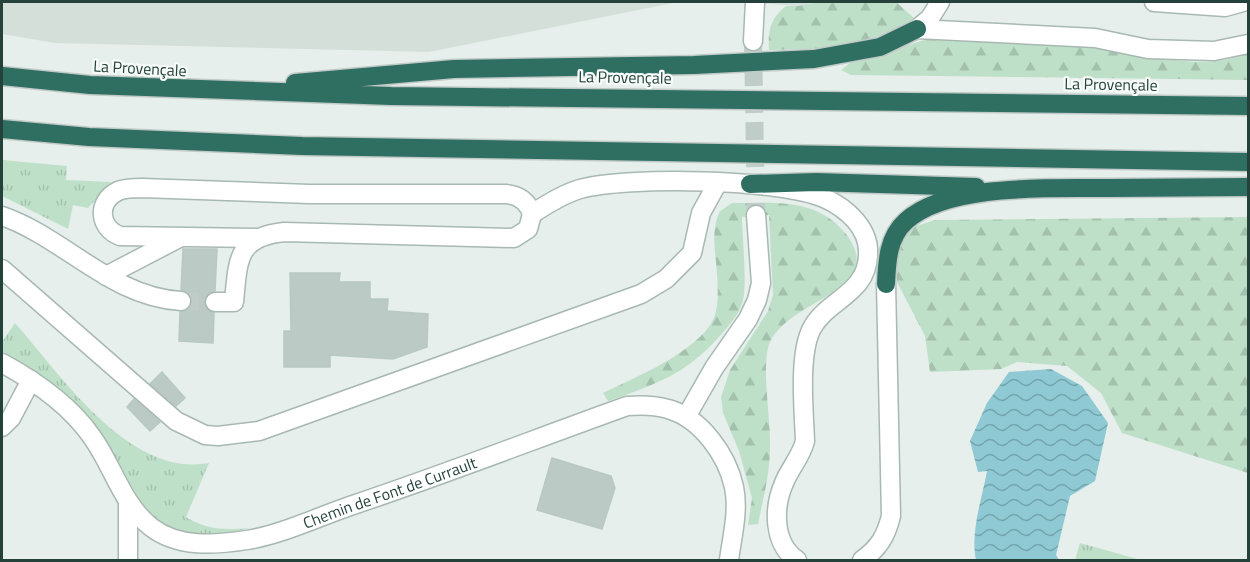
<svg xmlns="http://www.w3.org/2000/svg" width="1250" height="562" viewBox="0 0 1250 562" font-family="'Titillium Web',sans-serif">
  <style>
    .built { fill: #d4dfda }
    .grass { fill: url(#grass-tufts) }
    .forest { fill: url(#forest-firs) }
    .water { fill: url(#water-waves) }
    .building { fill: #bbcac4; stroke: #b8c9c2; stroke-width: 1.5 }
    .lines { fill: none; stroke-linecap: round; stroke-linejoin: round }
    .minor-tunnel { stroke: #bfccc8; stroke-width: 18; stroke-dasharray: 18 9; stroke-linecap: butt }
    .minor-casing { stroke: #a8b8b2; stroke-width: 21 }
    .highway-casing { stroke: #c2cac8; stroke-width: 21 }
    .minor { stroke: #fff; stroke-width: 18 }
    .highway { stroke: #2f6f62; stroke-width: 18 }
    .labels { text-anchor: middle; stroke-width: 4.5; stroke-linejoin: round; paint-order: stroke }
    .street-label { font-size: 16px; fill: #24423a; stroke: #f7fbf9 }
  </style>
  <defs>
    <pattern id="grass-tufts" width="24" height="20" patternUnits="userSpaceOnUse" patternTransform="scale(1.5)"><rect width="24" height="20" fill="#bfe0c8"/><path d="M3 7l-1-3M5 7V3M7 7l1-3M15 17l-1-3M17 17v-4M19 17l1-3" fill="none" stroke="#a4c1ad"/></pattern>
    <pattern id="forest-firs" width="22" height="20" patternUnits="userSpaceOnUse" patternTransform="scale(1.5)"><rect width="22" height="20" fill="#bfe0c8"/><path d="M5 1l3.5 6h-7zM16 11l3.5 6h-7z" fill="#a4c1ad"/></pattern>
    <pattern id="water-waves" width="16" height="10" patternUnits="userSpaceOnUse" patternTransform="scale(1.5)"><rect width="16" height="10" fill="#8ec9d4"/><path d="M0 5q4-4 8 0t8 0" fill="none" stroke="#74a5ad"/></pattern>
  </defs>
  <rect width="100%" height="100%" fill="#e6efeb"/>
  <path class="built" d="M2 2H678L429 52 55 43 2 34Z
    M741 2H817L799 6Z"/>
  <path class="grass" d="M2 160 67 166 66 180 111 182 88 208 73 205 68 229 2 196Z
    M15 323C61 375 129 478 209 463L186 517C207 530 225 530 249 528 205 543 158 538 132 494 118 471 110 443 92 422 67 393 33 372 2 351V342Z
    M1080 543 1141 560H1075Z"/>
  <path class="forest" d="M817 2H896L914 18C865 49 825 49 769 50 768 30 770 19 786 6H799Z
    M931 38C981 40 1032 38 1082 44 1130 49 1202 76 1248 52V80L851 75 841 70 850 63Z
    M732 203C774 203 817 197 846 234 891 293 781 299 768 348 762 373 771 420 770 448 770 474 763 499 758 524L748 525 752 498 739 451 723 413 721 397 730 370 768 311 773 295 769 215 742 217C742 236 748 288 742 304 737 317 727 328 718 338 683 376 656 384 608 401L603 393C634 378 697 352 713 320 719 307 718 289 717 275 716 253 710 232 720 211Z
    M1248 217V473L1122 433 1101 393 1067 366 1017 362 1001 369 930 372 925 336 897 282 896 269 897 253 904 235 913 227 935 220Z"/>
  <path class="water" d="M1051 369 1082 386 1108 423 1095 481 1070 496 1056 555 1059 560H976C970 532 982 499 987 471L978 472 970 441 987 403 1009 372Z"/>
  <path class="building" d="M183 249H217L215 291 209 293 204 301 206 308 214 313 213 343 179 341 180 312 189 308 192 302 188 293 181 290Z
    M290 273H340L339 282H370V299H388L387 311 428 314 427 347 393 359 330 355V367H284V331H291Z
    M162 372 185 398 176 406 150 384Z
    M134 399 160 422 150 431 127 407Z
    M552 458 611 476 615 488 602 529 537 510Z"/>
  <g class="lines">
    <path class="minor-tunnel" d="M753 41 756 215
      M181 301 215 302"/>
    <g class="minor-casing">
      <g id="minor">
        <path d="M1154 2 1225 7 1243 2"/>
        <path d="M917 29 1095 38 1148 49 1214 51 1248 44"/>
        <path d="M917 29 930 18 940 2"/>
        <path d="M753 41 755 2"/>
        <path d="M532 214C547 204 563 194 580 189 627 176 780 179 824 198 847 208 870 229 868 255 867 294 828 299 812 328 798 354 804 412 805 441 801 457 790 468 784 483 773 508 773 544 797 560"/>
        <path d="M2 216C65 238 111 297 181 301"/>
        <path d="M2 269 176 421 205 435 218 436 259 431 641 294 666 279 692 253 701 213 717 184"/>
        <path d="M106 276 179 238"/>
        <path d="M215 302H234C238 261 236 237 284 232L514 238 528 229 532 214C528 202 519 195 506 194H309L142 188C134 188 125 188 118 191 96 202 99 228 120 236L257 238"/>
        <path id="s1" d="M2 363C35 381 70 405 92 437 113 466 122 504 151 527 178 548 215 545 247 540 280 535 318 517 350 506 443 475 535 439 627 406 641 405 655 405 668 409 701 418 727 455 734 487 739 511 732 537 729 560"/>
        <path d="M686 417 714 368 748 319 757 300 761 283 756 215"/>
        <path d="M2 427 11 418 31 380"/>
        <path d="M128 502V560"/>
        <path d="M862 560C879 548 886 536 891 516L886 284"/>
      </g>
    </g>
    <g class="highway-casing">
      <path id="highway" d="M2 76 90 85 391 96 1248 106
        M295 83 454 69 694 65 814 59 880 47 917 29
        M2 129 89 137 302 146 1248 162
        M750 184 816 182 976 187
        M886 284C887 261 888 237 906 221 949 182 1055 189 1111 188 1157 188 1203 187 1248 187"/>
    </g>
    <use href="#minor" class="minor"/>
    <use href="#highway" class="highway"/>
  </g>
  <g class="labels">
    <g class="street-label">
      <text transform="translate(140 68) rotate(3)" y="6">La Provençale</text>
      <text transform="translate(625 77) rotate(1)" y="6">La Provençale</text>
      <text transform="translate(1111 84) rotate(1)" y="6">La Provençale</text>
      <text dy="6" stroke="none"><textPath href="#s1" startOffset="476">Chemin de Font de Currault</textPath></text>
    </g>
  </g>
  <rect width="1250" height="562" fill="none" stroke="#24423a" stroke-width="6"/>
</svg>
